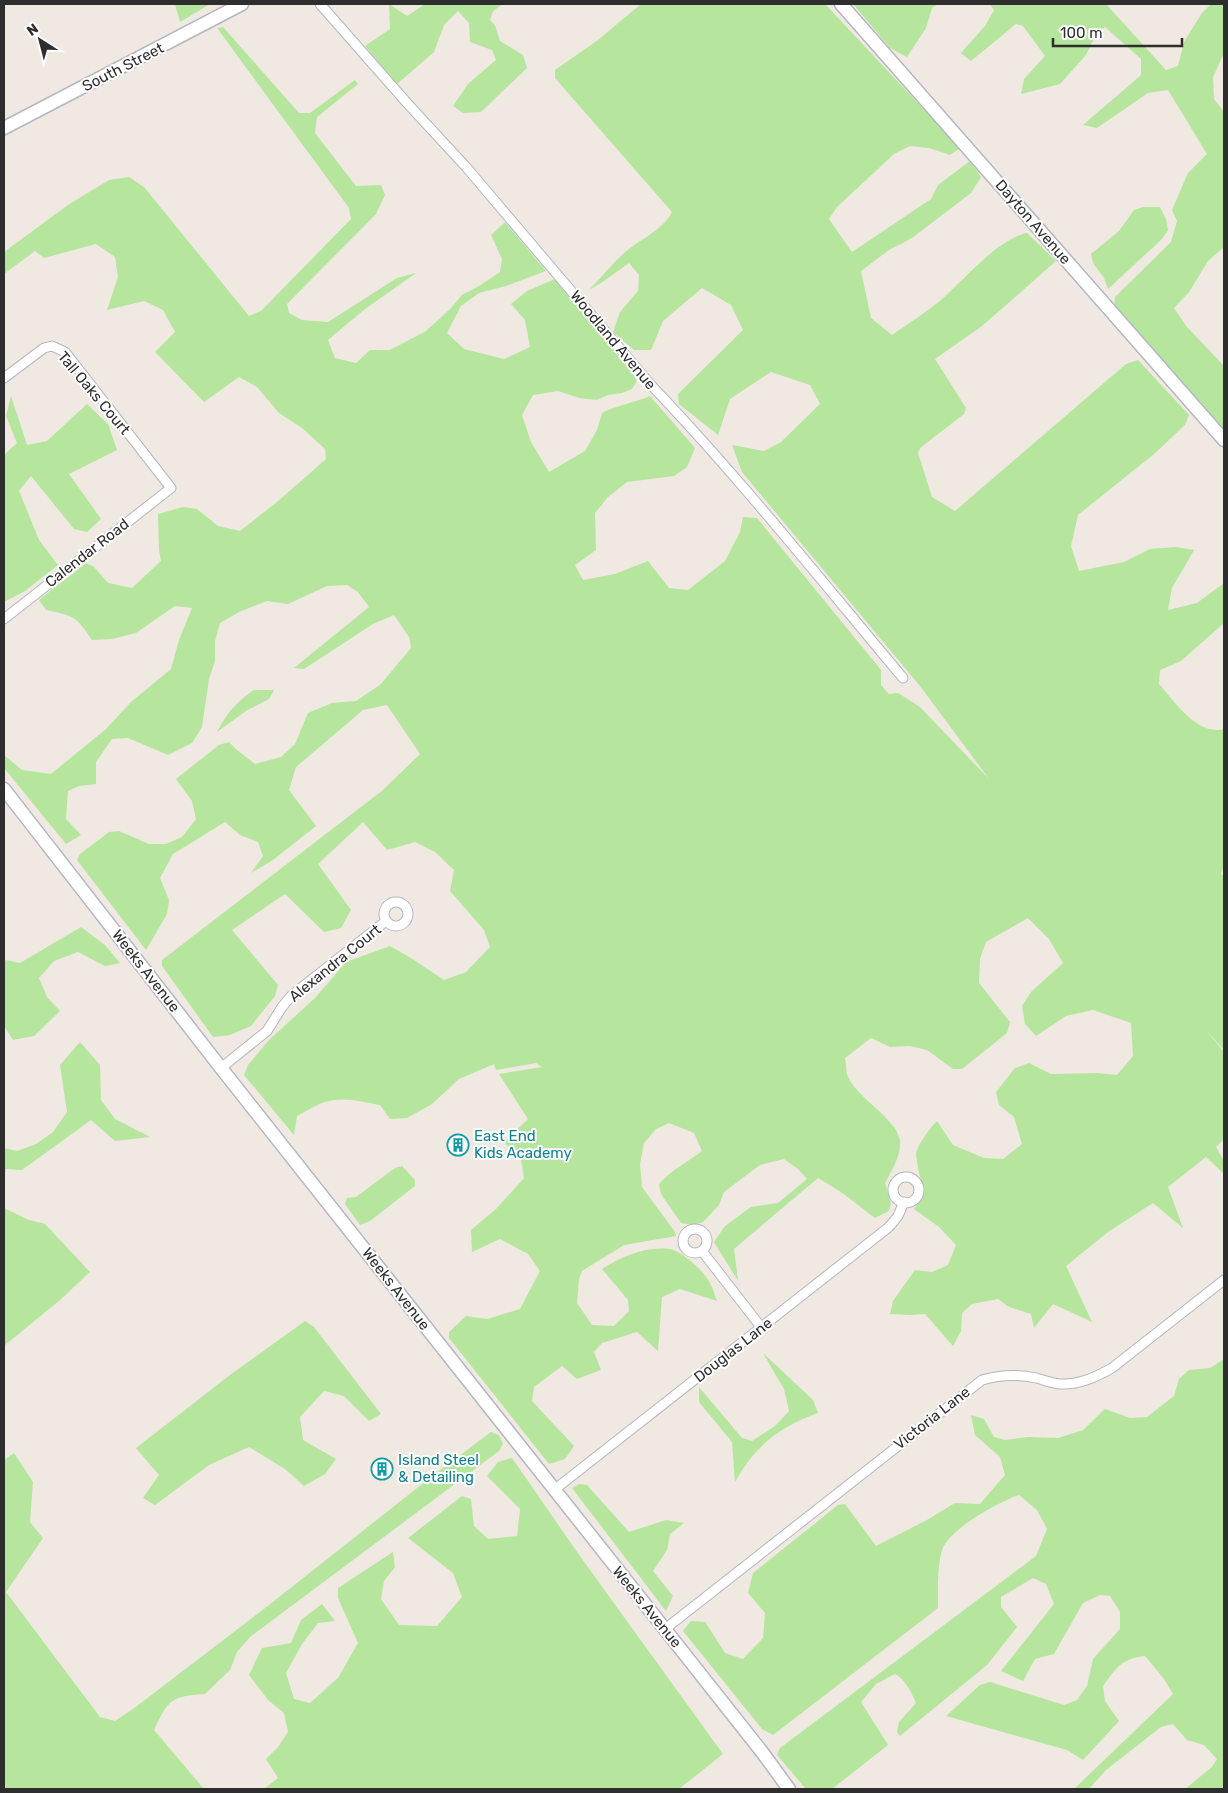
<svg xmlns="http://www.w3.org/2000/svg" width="1228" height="1793" viewBox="0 0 1228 1793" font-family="Rubik,sans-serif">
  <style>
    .green { fill: #b6e59e }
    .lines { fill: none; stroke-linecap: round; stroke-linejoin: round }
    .street-casing { stroke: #b4b7c1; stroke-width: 11 }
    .secondary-casing { stroke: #b4b7c1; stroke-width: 15 }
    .street { stroke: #fff; stroke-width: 9 }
    .secondary { stroke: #fff; stroke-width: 12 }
    .labels { text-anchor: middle; stroke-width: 4; stroke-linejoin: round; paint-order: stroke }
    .street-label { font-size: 15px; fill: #2e2e2e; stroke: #fff }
    .culture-label { font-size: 15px; fill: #0d838f; stroke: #fff; text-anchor: start }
  </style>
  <rect width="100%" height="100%" fill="#efe9e1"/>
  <path class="green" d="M175 4H210L180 22Z
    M389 4 407 16 425 4H503L493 11 490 20 495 25 500 41 523 55 527 68 481 112 463 113 453 106 468 84 496 60 492 50 470 42 469 23 458 11 444 25 434 52 397 84 365 46 390 29Z
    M641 4H825L960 148 950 155 929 148 910 146 894 154 837 207 829 219 852 252 931 199 938 185 970 161 981 177 971 193 912 238 889 250 861 271 871 318 892 335C909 323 927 312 942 299 964 280 999 238 1027 233L1056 261 982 326 935 359 966 408 964 414 920 448 918 453 932 497 955 511 1126 364 1138 360 1189 415 1185 425 1154 454 1078 515 1071 546 1079 571 1124 562 1150 549 1176 547 1194 550 1172 588 1168 610 1197 603 1224 583V623L1181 661 1160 670 1159 684C1175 702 1197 736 1224 729V866L1221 874 1224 876V1050L1205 1029 1224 1052V1139L1216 1147 1224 1161V1174L1206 1157 1168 1187 1183 1228 1153 1203 1108 1232 1066 1266 1092 1322 1053 1304 1034 1328 1031 1314 1009 1307 998 1299 972 1304 962 1313 961 1331 953 1346 925 1314 910 1315 890 1314 893 1301 915 1270 932 1272 948 1265 956 1245 939 1227 914 1209C929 1189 920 1184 917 1162 917 1161 916 1155 916 1154 918 1144 930 1128 937 1121L953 1145 984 1158 1003 1159 1022 1144 1014 1117 999 1105 996 1092 1015 1068 1029 1063 1051 1074 1097 1073 1117 1075 1133 1056 1131 1023 1093 1010 1066 1016 1036 1036 1025 1024 1022 1006 1031 992 1063 963 1049 939 1028 918 986 942 980 959 979 983 1010 1022 1007 1033 962 1069H953L927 1050 910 1046 890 1047 871 1038 845 1058C846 1063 846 1069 847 1074 854 1097 896 1117 900 1140 902 1154 891 1172 885 1183L891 1203 889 1211 875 1218 841 1192 818 1178 734 1249 738 1281 714 1242 725 1226 751 1207 778 1203 807 1179 798 1169 784 1159 760 1165 724 1192 719 1205 703 1222 693 1225 681 1223 661 1194 659 1184C671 1170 688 1162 702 1151L694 1133 669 1123 656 1129 644 1143 640 1164 642 1187 675 1232 676 1236 624 1245 582 1271 579 1279 577 1303 592 1325 614 1326 629 1311 628 1300 602 1269C621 1257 645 1246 669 1249 681 1250 705 1272 710 1283 713 1288 715 1296 717 1301L680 1289 662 1297 658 1351 637 1332 602 1343 594 1352 601 1370 577 1379 562 1366 534 1387 532 1401 574 1446 565 1459 549 1464 449 1338V1332L466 1316 487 1319 520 1309 540 1271 528 1254 500 1239 472 1252 471 1230 496 1209 524 1178 521 1159 504 1142 528 1119 499 1074 542 1067 536 1063 496 1070 494 1064 459 1079 432 1104 407 1118 390 1119 380 1105C364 1102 342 1096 325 1102 316 1105 306 1111 297 1116L294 1135 244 1075 248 1065 269 1040 315 998 346 962 390 946 411 958 444 980 466 972 490 947 484 930 450 891 454 870 435 852 415 842 387 850 363 822 318 864 351 910 341 928 324 932 285 894 232 930 278 985 275 996 251 1026 230 1035 213 1037 162 966V960L383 790 420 754 387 705 363 710 296 767 289 790 316 826 273 860 251 873 263 856 258 842 240 835 225 822 173 854 160 878 169 900 167 914 146 950 77 860 80 854 109 832 119 831 149 844H166L182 837 196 819 192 801 176 779 219 745 229 742 237 750 255 764 281 757 295 744 308 713 332 703 356 701 381 684 411 648 409 637 394 615 373 624 304 669 294 668 369 607 358 592 347 585 327 586 288 604 267 601 239 612 220 623 215 641V661L209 679 202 727 192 743 168 755 128 738 112 739 96 762V784L79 786 68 791 66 819 81 835 66 844 4 768V755L22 770 51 774 106 729 131 702 171 669 179 640 192 608 175 606 136 633 112 639 92 640C76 616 74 616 46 610L39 600 86 563 94 567 108 583 132 588 161 561 159 550 158 514 183 507 197 509 218 526 240 531 277 502 326 459 325 449 302 428 279 413 257 387 239 377 204 402 155 352 175 332 163 310 144 301 107 310 118 277 115 257 96 244 44 258 35 251 4 274V252L68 205 109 180 129 177 144 187 249 316 261 311 351 219 349 208 217 28 223 27 299 113H310L355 80 358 84 317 117 315 133 356 186 381 185 385 195 376 214 287 304 289 313 302 320 328 322 397 278 416 273 365 309 328 340 335 358 356 363 370 350H390L426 331 450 309 462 295 479 286 500 272 502 259 491 235 505 222 546 271 506 286 479 293 461 306 447 333 464 349 504 359 530 347 525 320 511 304 527 291 555 279 633 374 637 381 632 389 622 393 608 395 597 400 579 398 558 391 533 395 522 415 531 442 549 472 585 451 597 430 602 413C617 405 634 403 650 396L695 448 687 467 674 476 627 482 608 497 595 513 596 550 575 565 583 580 615 574 648 561 669 588 688 590 725 561 740 532 743 517 757 518 881 670V685L889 694 898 693 920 707 989 779 920 686 742 472 732 445 764 451 781 442 820 404 810 385 771 372 730 399 718 435 679 404 678 394 743 330 731 305 702 288 663 321 651 350H634L613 332 620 312 638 291 639 275 629 263 604 281 589 290C601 278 612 264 624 253 640 239 662 231 672 212L555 78V70L598 40Z
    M853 4H938L932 8 926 28 907 57 890 48Z
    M990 4H1106L1166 70 1178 66 1184 42 1202 13 1211 4H1224V53L1213 77 1214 99 1224 112V247L1208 261 1189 292 1174 308 1187 327 1224 366V430L1114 306 1115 297 1171 242 1177 221 1172 210 1188 173 1207 154 1168 90 1148 93 1097 128 1083 125 1141 75V59L1105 27 1096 34 1086 55 1060 84 1021 94 1024 79 1045 56 1023 26 1016 24 971 61 961 53 985 26 994 10Z
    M1143 207H1160L1166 219 1168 230 1162 239 1108 289 1104 278 1093 263 1091 254 1119 231 1134 210Z
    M11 396 27 445 47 441 87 404 108 424 117 450 69 474 101 519 87 532 74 529 31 476 19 491 39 540 58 565 25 591 4 602V455L17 443 6 416Z
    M254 690H274L269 699 246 711 217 732C227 713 236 702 254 690Z
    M81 927 105 945 120 963 105 966 78 952 54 961 39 978 47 997 60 1011 34 1036 13 1040 4 1026V962L6 960 20 963Z
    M80 1042 100 1065 101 1100 115 1119 150 1137 115 1141 91 1120 22 1170 6 1169 4 1176V1148L17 1151 36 1144 53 1132 67 1112 60 1065Z
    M402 1166 415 1180V1186L370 1221 360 1225 345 1204 347 1198 356 1197 395 1168Z
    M4 1208 29 1220 45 1224 90 1272 60 1300 4 1346Z
    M305 1321 314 1327 381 1414 369 1421 344 1396 324 1391 300 1417 303 1440 336 1459 325 1474 304 1486 285 1469 249 1447 209 1465 155 1505 143 1498 159 1475 136 1448 230 1375Z
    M763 1353 813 1400 818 1413C779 1427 755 1446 735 1482L732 1442 699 1402V1387L742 1438 752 1441 775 1426 789 1411 784 1389Z
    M1224 1359V1789H1185L1212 1767 1217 1759 1204 1745 1187 1740 1173 1724 1161 1727 1106 1770 1089 1789H1074L1173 1694 1164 1679 1145 1656C1121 1659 1117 1667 1103 1686L1105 1701 1119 1721 1083 1760 1067 1750 946 1716 980 1685 990 1682 1064 1705 1077 1700 1087 1686 1093 1659 1120 1629V1612L1110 1596 1100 1595 1083 1603 1054 1654 1035 1659 1023 1681 1001 1671 1054 1604 1046 1584 1033 1578 1001 1597V1607L1017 1627 987 1665 900 1736 897 1732 899 1722 916 1703C911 1692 906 1680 895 1674L876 1684 861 1702 888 1745 832 1789H806L777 1755 780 1748 1036 1556 1047 1529 1037 1510 1019 1495C999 1502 949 1529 942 1550 937 1569 938 1588 938 1608L773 1735 762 1729 683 1631 691 1621 705 1622 725 1653 743 1659 763 1638 765 1613 748 1593 753 1573 838 1505 845 1504 876 1546 927 1520 955 1503 980 1504 1005 1475 1000 1457 975 1435 971 1415 984 1419 994 1437 1005 1440 1028 1437 1058 1438 1083 1430 1105 1409 1130 1418 1147 1417 1174 1396 1179 1379 1189 1370 1210 1368Z
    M491 1432 499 1435 503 1444 499 1451 250 1637 237 1652 230 1670 205 1694C171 1696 168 1700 154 1730L204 1789H4V1460L14 1453 33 1482 30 1522 43 1538 6 1592 100 1717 115 1721 137 1706 269 1605 431 1477Z
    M512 1458 582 1559 723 1754 679 1789H264L278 1778 266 1759 278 1747 288 1732 284 1713 268 1700 249 1675 262 1648 291 1643 301 1620 322 1604 335 1621 318 1623 302 1644 286 1673 294 1699 310 1703 338 1678 358 1643 338 1598V1588L393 1552 395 1567 384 1581 381 1599 399 1625 437 1626 462 1597 453 1573 408 1538 462 1496 471 1499 474 1526 488 1539 517 1536 520 1509 487 1476 498 1462Z
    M579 1484 587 1485 629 1532 666 1520 684 1523 670 1534 667 1550 653 1571 673 1596 666 1611 572 1488Z"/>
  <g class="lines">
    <g class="street-casing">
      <path id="street" d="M320 4 407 103 467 168 650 384C739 477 820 579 903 678
        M4 378 44 348 52 346 65 352 171 488 4 619
        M384 914a12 12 0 1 1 24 0a12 12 0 1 1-24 0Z
        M221 1068 267 1031 282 1007 292 995 386 921
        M893 1190a13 13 0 1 1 26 0a13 13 0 1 1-26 0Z
        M683 1241a12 12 0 1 1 24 0a12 12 0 1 1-24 0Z
        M702 1251 761 1327
        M554 1490 889 1227 898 1216 904 1202
        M665 1629 982 1380C999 1375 1018 1374 1036 1378 1044 1380 1051 1383 1060 1384 1079 1385 1096 1377 1112 1368L1224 1280"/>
    </g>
    <g class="secondary-casing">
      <path id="secondary" d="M841 4 1224 440
        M4 128 242 4
        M4 789 221 1068 762 1752 789 1789"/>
    </g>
    <use href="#street" class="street"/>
    <use href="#secondary" class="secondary"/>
  </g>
  <defs>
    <g id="building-ring" transform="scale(1.125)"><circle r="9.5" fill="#fff" stroke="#0f9aa8" stroke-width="1.5"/><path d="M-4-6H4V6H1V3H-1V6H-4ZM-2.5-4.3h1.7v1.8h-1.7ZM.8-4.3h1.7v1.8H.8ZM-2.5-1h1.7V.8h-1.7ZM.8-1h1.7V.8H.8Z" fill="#0f9aa8"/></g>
  </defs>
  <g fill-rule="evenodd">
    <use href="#building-ring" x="458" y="1145"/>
    <use href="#building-ring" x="382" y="1469"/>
  </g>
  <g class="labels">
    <g class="street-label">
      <text transform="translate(123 67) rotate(-27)" y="5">South Street</text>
      <text transform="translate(1033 222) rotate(49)" y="5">Dayton Avenue</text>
      <text transform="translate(613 340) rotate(50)" y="5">Woodland Avenue</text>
      <text transform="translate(94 393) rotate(50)" y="5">Tall Oaks Court</text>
      <text transform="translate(87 553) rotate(-38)" y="5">Calendar Road</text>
      <text transform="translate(335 963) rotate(-39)" y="5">Alexandra Court</text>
      <text transform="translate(146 971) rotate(52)" y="5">Weeks Avenue</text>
      <text transform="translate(396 1289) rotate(52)" y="5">Weeks Avenue</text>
      <text transform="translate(733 1350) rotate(-38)" y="5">Douglas Lane</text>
      <text transform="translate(932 1418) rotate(-38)" y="5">Victoria Lane</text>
      <text transform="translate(647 1607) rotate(51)" y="5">Weeks Avenue</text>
    </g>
    <g class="culture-label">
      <text x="474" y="1141">East End<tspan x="474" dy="17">Kids Academy</tspan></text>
      <text x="398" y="1465">Island Steel<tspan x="398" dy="17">&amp; Detailing</tspan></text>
    </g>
  </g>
  <rect width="1228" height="1793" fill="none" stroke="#2e2e2e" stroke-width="10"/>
  <g transform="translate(40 40) rotate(324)" stroke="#ffffff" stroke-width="4" paint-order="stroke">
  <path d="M0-4L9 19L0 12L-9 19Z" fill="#2e2e2e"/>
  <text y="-8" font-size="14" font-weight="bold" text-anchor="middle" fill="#2e2e2e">N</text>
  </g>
  <path d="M1053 38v8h129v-8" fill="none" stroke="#2e2e2e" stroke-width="2.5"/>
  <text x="1060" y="38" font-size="15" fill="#2e2e2e" stroke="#ffffff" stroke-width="4" paint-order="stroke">100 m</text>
</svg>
